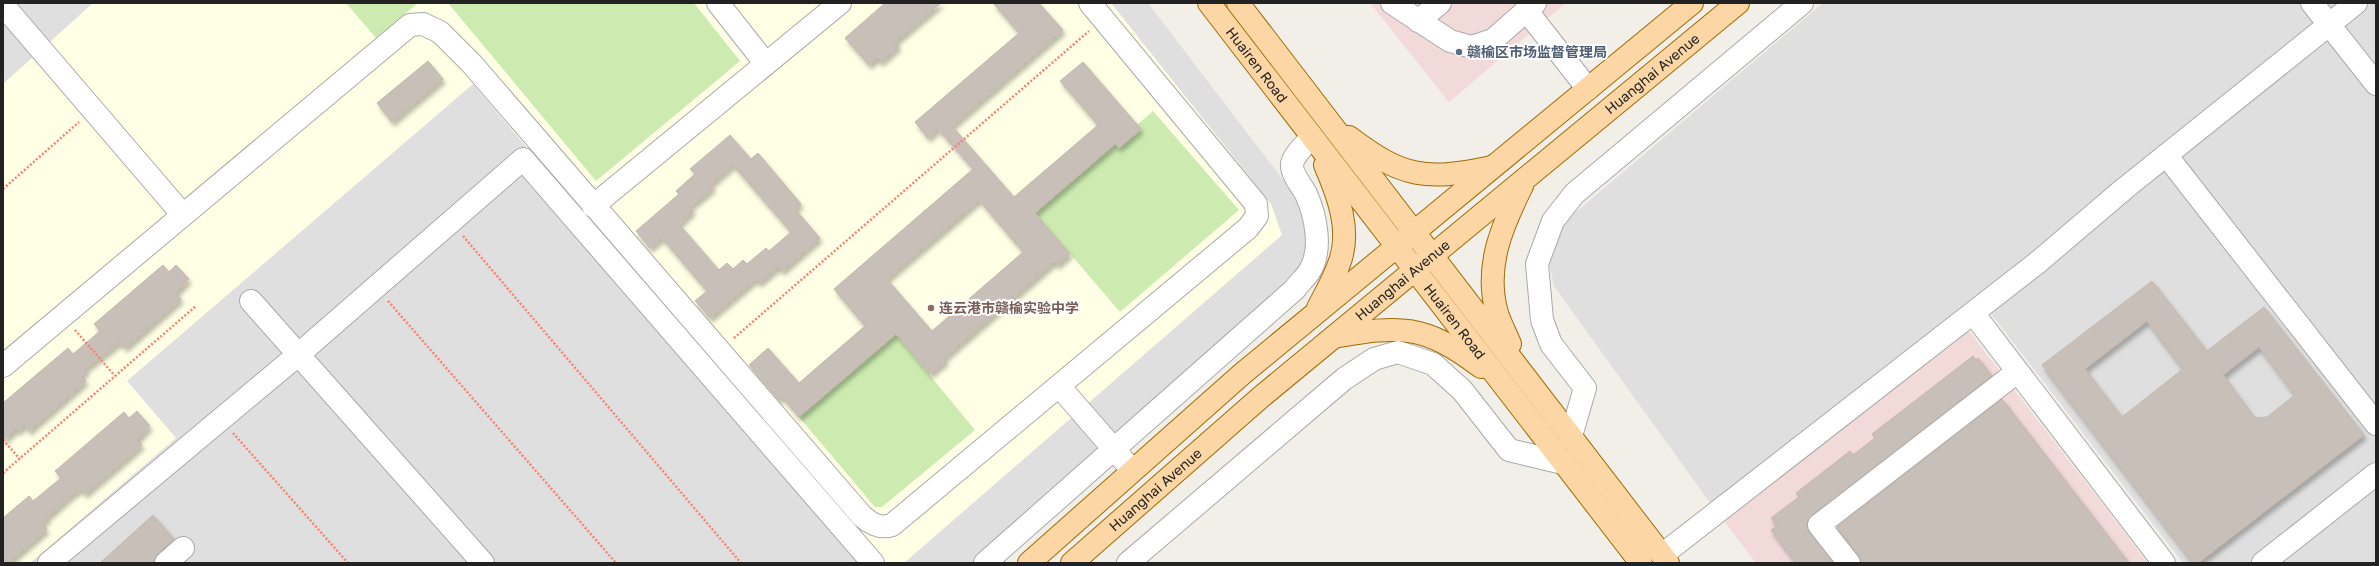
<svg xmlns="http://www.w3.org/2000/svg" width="2379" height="566" viewBox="0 0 2379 566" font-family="'Golos Text','Noto Sans SC',sans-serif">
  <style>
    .residential { fill: #e0dfdf }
    .commercial { fill: #f2dad9 }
    .education { fill: #ffffe5 }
    .grass { fill: #cdebb0 }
    .building { fill: #c7bfb8; stroke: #c4b6ab; fill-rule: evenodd; filter: url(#shadow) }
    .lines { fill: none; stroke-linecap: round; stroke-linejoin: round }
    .minor-casing { stroke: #a9a9a9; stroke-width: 24 }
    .major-casing { stroke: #a06b00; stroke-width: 24 }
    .path { stroke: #fa8072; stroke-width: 2.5; stroke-dasharray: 2 2; stroke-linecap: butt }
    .minor { stroke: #fff; stroke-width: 22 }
    .major { stroke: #fcd6a4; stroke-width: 22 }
    .service-dot { fill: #5c6f8a; stroke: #fff; stroke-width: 1.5 }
    .education-dot { fill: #8d6e63; stroke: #fff; stroke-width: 1.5 }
    .labels { text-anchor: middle; stroke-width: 4; stroke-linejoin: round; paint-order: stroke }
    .service-label { font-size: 14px; font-weight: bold; fill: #4e5e75; stroke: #fff; text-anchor: start }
    .street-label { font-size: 14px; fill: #222; stroke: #fff }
    .education-label { font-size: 14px; font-weight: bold; fill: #785e54; stroke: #fff; text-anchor: start }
  </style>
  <defs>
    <filter id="shadow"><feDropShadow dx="2.5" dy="4.5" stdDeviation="2" flood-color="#0004"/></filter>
  </defs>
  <rect width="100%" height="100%" fill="#f2efe9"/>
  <path class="residential" d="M3 3H1148L1303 206 1306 253 1298 270 971 563H3Z
    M1823 3H2376V563H2183L1979 298 1710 503 1554 286 1550 267V254L1557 228Z"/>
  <path class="commercial" d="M1370 3H1566L1449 102Z
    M1969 331 2148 563H1756L1724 521Z"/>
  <path class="education" d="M93 3H1111L1271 204 1282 235 904 563H879L473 84 127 381 176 438 30 563H3V84Z"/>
  <path class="grass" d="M346 3H418L376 38Z
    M448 3H694L740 61 596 181Z
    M1153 111 1239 210 1120 312 1035 213 1115 144 1119 148 1141 130 1137 125Z
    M896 334 975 430 882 507H875L799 417Z"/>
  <path class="building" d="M885 3H941L895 42 899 46 881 62 877 58 869 65 845 38Z
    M993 3H1039L1063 30 952 126 1014 197 1098 125 1060 81 1083 62 1141 129 1119 148 1115 144 1035 213 1070 254 1057 265 1054 262 944 358 946 361 930 374 896 334 799 417 782 397 779 400 749 365 768 348 799 383 865 326 834 289 973 169 938 129 928 138 915 122 1019 33ZM979 200 1023 252 932 331 887 279Z
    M428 61 443 79 392 122 377 103Z
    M730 135 751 159 758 153 801 204 795 209 820 238 782 271 778 267 759 283 756 279 710 318 695 301 707 291 662 238 650 248 636 231 679 194 676 191 695 174 690 169ZM733 165 791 232 769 251 766 248 747 264 743 260 733 269 727 263 719 270 679 224 693 211 690 207 713 188 711 184Z
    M163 265 169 272 176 265 189 279 176 293 181 299 125 348 120 342 85 369 87 371 81 376 86 381 29 431 25 425 18 431 16 429 3 441V403L68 348 73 354 100 331 94 324Z
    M2152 281 2207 351 2264 307 2364 435 2198 563H2193L2042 365ZM2147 321 2183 369 2122 417 2085 369ZM2259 347 2295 395 2267 417 2255 418 2223 375Z
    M1973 356 1976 360 1978 358 1992 376 1808 520 1807 526 1809 533 1833 563H1796L1771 530 1777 526 1771 518 1799 497 1796 493 1850 451 1853 455 1875 438 1872 434Z
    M2002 399 2129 563H1861L1859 555 1837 527Z
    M137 411 150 426 137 440 142 445 85 494 81 489 73 494 46 518 48 519 42 524 47 529 8 563H3V518L29 496 33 501 61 478 55 471 124 412 129 418Z
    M153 515 174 539 157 554 154 563H100Z"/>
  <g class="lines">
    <g class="minor-casing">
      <path id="minor" d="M718 3 766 64
        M1392 3 1450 41 1472 47 1493 40 1535 3
        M2312 3 2376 84
        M1526 10 1588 89
        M9 12 183 215
        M1418 21 1440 3
        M2166 155 2376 424
        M593 206 840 3
        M251 301 483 563
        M1973 313 2164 563
        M3 366 410 25 423 24 440 32 472 64 862 516C871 524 880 529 892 525L1248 228 1257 216 1256 204 1090 3
        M1059 386 1132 470
        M1571 436 1585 388 1551 344 1542 320 1537 264 1553 221 1574 194 1802 3
        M1662 555 2037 263 2124 189 2356 3
        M49 563 299 354 523 159 873 563
        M166 563 183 548
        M985 563 1295 289C1299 283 1305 278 1309 272 1323 251 1316 216 1306 194 1302 186 1291 174 1292 164 1294 154 1306 144 1312 137
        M1128 563 1344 379 1374 359 1398 352 1433 364 1462 390 1509 450 1563 463
        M1849 563 1819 525 2017 372
        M2263 563 2376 474"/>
    </g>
    <g class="major-casing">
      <g id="major">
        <path id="s1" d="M1209 3 1641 563"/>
        <path d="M1238 3 1668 563"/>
        <path d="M1349 137C1403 178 1426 181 1492 167"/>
        <path d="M1318 308C1325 294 1334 279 1339 264 1352 231 1338 195 1325 165"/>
        <path d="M1334 337C1401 325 1424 324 1481 367"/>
        <path d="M1510 344C1506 334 1500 323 1497 313 1484 267 1502 226 1522 186"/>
        <path d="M1029 563 1242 374 1692 3"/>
        <path id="s2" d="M1072 563 1261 397 1738 3"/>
      </g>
    </g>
    <path class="path" d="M3 189 79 122
      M463 236 741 563
      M388 301 616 563
      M75 330 115 376
      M734 338 1089 31
      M233 433 348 563
      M3 440 20 459
      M3 473 196 306"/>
    <use href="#minor" class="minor"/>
    <use href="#major" class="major"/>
  </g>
  <circle class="service-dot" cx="1459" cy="52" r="4"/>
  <circle class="education-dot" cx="931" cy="308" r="4"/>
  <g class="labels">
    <g class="service-label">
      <text x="1467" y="57">赣榆区市场监督管理局</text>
    </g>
    <g class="street-label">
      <text dy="5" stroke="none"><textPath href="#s1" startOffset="78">Huairen Road</textPath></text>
      <text dy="5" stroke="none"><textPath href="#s2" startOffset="759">Huanghai Avenue</textPath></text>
      <text dy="5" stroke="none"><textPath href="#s2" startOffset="435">Huanghai Avenue</textPath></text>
      <text dy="5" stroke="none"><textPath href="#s1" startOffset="402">Huairen Road</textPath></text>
      <text dy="5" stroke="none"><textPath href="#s2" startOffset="111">Huanghai Avenue</textPath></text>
    </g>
    <g class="education-label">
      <text x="939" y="313">连云港市赣榆实验中学</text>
    </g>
  </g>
  <rect width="2379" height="566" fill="none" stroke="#222222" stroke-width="8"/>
</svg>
